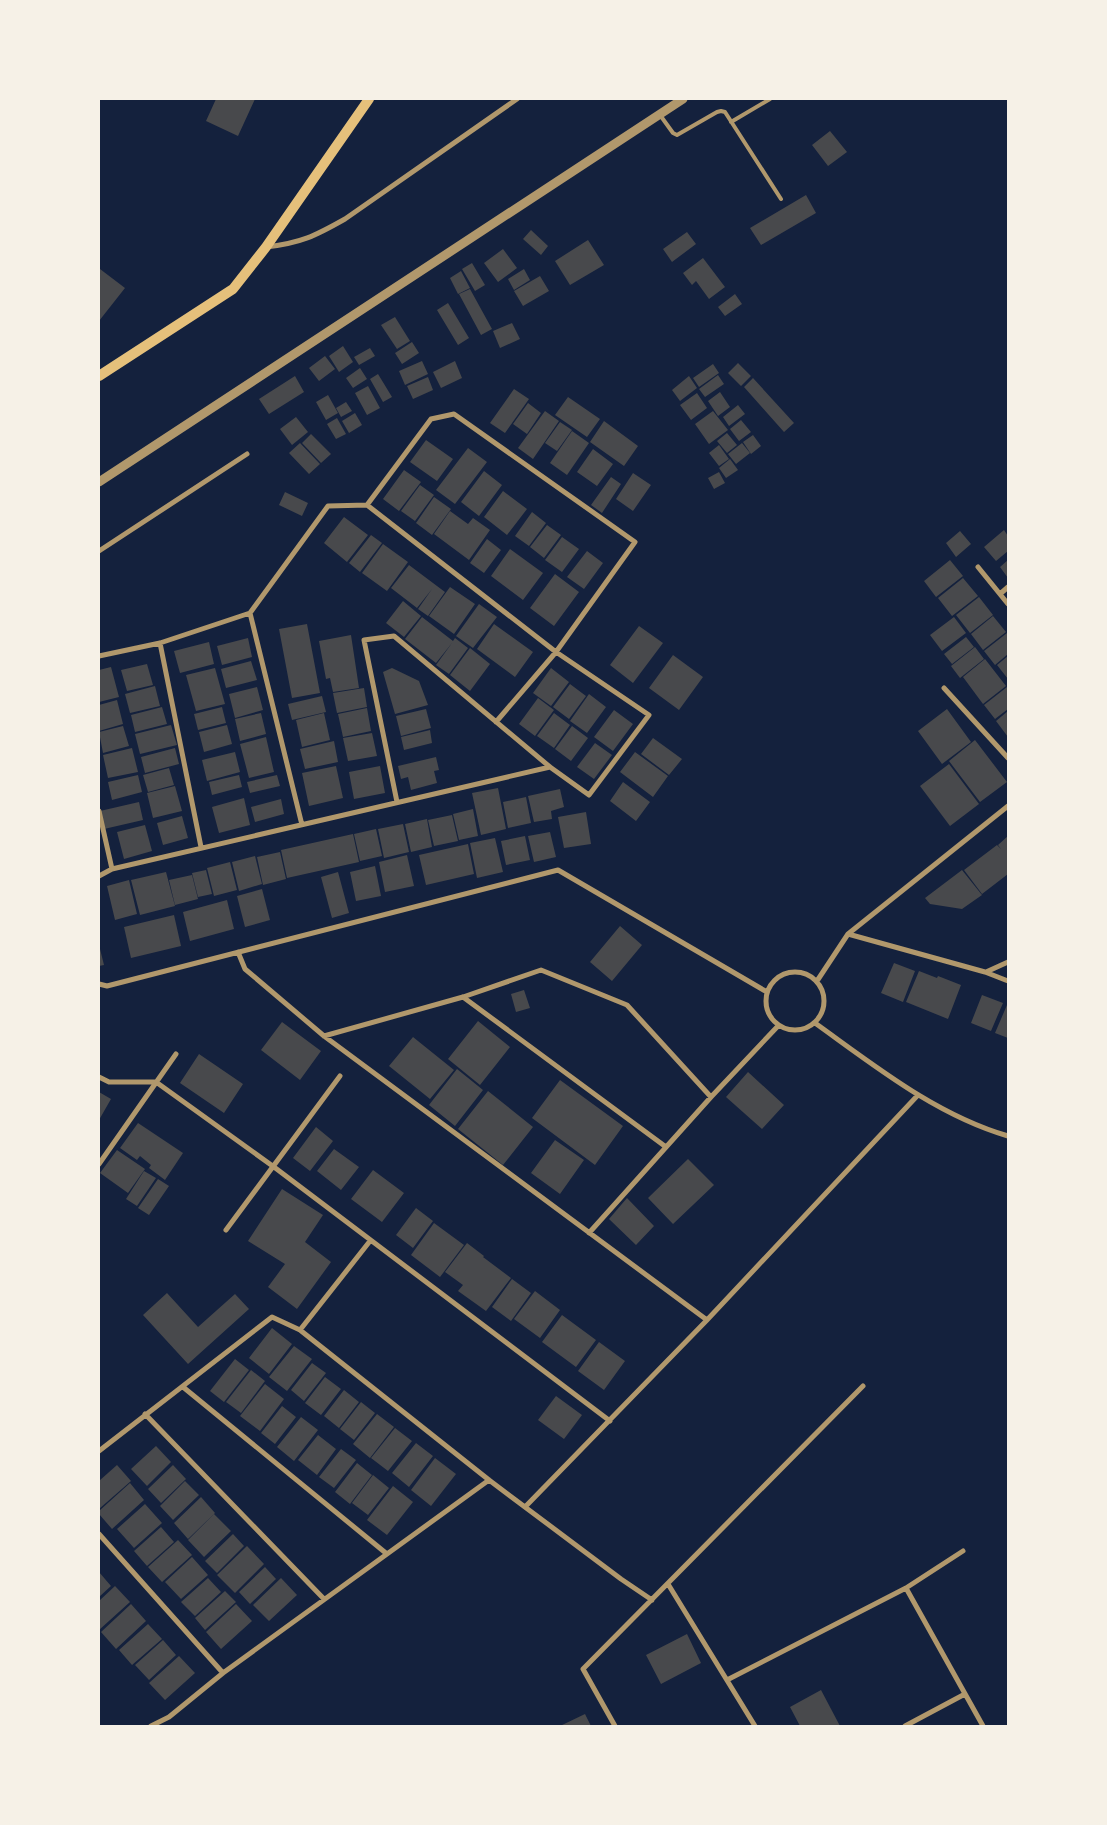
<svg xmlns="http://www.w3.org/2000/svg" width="1107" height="1825" viewBox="0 0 1107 1825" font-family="'PT Sans',sans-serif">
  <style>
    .building { fill: #48494c }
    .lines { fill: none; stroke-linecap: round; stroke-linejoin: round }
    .service { stroke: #b1986c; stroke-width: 4 }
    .minor { stroke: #b1986c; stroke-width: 5 }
    .tertiary { stroke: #b1986c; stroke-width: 9 }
    .secondary { stroke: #e5c07b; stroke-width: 10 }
  </style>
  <rect width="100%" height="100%" fill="#14213d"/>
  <path class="building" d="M216 99H255L238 136 206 121Z
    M830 131 847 152 828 166 812 145Z
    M806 195 816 213 761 245 750 228Z
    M531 230 548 246 541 255 523 239Z
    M687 232 696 244 672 262 663 249Z
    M588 240 604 265 570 285 555 261Z
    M503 249 517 268 498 282 484 263Z
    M703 258 725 287 709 299 696 281 692 285 683 273Z
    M472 263 485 285 475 291 462 269Z
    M100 269 125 288 99 321V271Z
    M524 269 530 280 514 290 508 279Z
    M461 271 470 288 458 294 450 278Z
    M540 276 549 291 523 306 514 291Z
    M470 289 492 329 481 335 459 294Z
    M735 294 742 304 725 316 718 307Z
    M448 303 469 338 458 345 437 310Z
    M395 317 410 341 397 349 381 325Z
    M512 323 520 339 500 348 493 331Z
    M412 342 419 353 402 364 395 353Z
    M343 346 353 362 339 372 329 356Z
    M370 348 375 356 359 365 354 357Z
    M325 356 335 369 319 381 309 368Z
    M422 361 428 374 405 385 399 371Z
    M455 361 462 378 441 388 433 372Z
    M738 363 751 376 741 386 728 373Z
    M713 364 719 373 699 387 693 378Z
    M360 368 367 379 353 388 346 378Z
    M378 374 392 397 383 402 370 379Z
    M718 375 724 384 705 397 699 389Z
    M295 376 304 392 269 414 259 399Z
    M689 376 697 388 680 401 672 390Z
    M428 377 433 390 413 399 407 386Z
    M753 378 794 423 784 432 744 387Z
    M368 386 380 408 367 415 355 393Z
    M514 389 529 399 505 433 490 423Z
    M720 392 730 407 718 416 708 401Z
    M697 393 707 408 691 420 680 405Z
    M328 395 338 413 326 420 316 402Z
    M568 397 600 419 587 437 555 415Z
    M346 402 352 411 341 417 336 408Z
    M528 403 541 413 527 434 513 424Z
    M738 405 745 414 729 426 723 417Z
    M545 411 559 421 533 459 518 448Z
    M713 411 728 430 709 444 695 424Z
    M355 413 362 425 349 433 342 421Z
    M296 417 308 432 292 445 280 429Z
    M337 418 346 434 336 439 327 424Z
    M741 420 751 432 739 441 730 429Z
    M604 421 638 446 624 466 590 442Z
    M560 422 572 430 557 451 545 443Z
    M572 431 589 443 567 475 550 463Z
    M727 433 737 445 727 453 717 441Z
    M311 434 331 454 321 463 302 443Z
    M753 435 761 446 751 454 743 442Z
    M426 440 453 459 437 481 410 462Z
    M300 443 320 464 309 474 289 453Z
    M742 443 750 453 736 464 728 454Z
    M719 445 729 459 719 466 709 453Z
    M468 448 487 462 455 504 436 490Z
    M593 449 613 464 597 486 577 472Z
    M730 459 738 470 726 478 719 468Z
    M404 470 421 482 399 511 383 499Z
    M484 471 502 485 479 516 461 502Z
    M719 472 725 483 714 489 708 478Z
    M633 473 651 485 633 511 616 499Z
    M611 477 621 484 602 513 591 505Z
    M420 485 434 495 415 521 401 511Z
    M503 491 527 509 507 535 484 517Z
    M285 492 308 503 302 516 279 505Z
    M434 497 451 509 432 535 416 523Z
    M450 511 468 524 473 518 490 530 469 560 434 534Z
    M532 512 546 523 529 546 515 536Z
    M344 517 368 535 347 562 324 543Z
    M547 525 561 535 544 558 530 547Z
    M1004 530 1008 536V551L996 561 984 547Z
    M960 531 971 544 956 557 946 543Z
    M371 535 382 543 360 572 349 563Z
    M562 537 579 549 562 572 545 560Z
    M487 539 501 550 484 573 470 563Z
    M383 544 408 562 387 591 362 573Z
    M510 549 543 573 523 600 491 576Z
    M587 551 603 563 584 589 567 577Z
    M950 560 963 576 936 597 924 581Z
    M1008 560V578L1000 567Z
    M409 565 445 592 428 616 418 609 432 589 417 608 391 588Z
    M555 574 579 592 554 626 530 608Z
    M963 578 978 596 952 616 938 598Z
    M450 587 475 604 454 634 429 616Z
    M979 597 993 615 970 633 956 615Z
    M403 601 421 616 404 637 386 623Z
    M479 604 497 617 473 648 456 636Z
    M993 616 1006 632 983 650 971 634Z
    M422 617 453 641 455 638 468 648 449 674 436 665 452 643 436 663 405 639Z
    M954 617 966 633 942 651 930 635Z
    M307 624 320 693 292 698 279 629Z
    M494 624 533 652 515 677 477 649Z
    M639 626 663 643 633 683 610 665Z
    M1007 633 1008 635V654L995 665 984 651Z
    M351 635 359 688 333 692 330 678 326 679 319 641Z
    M966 637 974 647 952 664 944 654Z
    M248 638 252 657 222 665 217 646Z
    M209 642 214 664 180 673 174 651Z
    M975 647 984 659 960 678 951 666Z
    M470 648 490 664 470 691 450 675Z
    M673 655 703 677 679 710 649 688Z
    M1008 656V679L997 665Z
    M985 659 1006 686 983 704 963 677Z
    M251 661 257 680 226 688 221 669Z
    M147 664 153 685 127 691 121 670Z
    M111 667 119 697 99 702V670Z
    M215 668 225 704 196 711 186 675Z
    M392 668 419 681 428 705 395 714 383 672Z
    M551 668 569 682 551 706 533 693Z
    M570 684 586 696 569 719 553 707Z
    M155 686 160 706 130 713 125 694Z
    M257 687 263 710 235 718 229 694Z
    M1007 687 1008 709 995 719 984 705Z
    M364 688 367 707 337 713 333 693Z
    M589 694 606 707 587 733 570 721Z
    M322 696 326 712 292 720 288 704Z
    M538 698 554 710 535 736 519 724Z
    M117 700 123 724 99 731V705Z
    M162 707 167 724 135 732 131 715Z
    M222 707 226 723 198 730 194 714Z
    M367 708 371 731 343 737 338 714Z
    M426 709 431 728 401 736 396 716Z
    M947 709 971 742 942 764 918 731Z
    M614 710 633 724 613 751 594 737Z
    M1008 711V737L996 721Z
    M261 713 266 734 240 741 235 719Z
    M324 713 330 740 302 747 296 720Z
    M554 713 570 725 554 748 537 736Z
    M171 725 177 745 140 754 135 734Z
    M227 725 232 744 204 752 199 732Z
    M123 726 129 746 103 753 99 732Z
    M572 726 588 738 571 761 555 749Z
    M430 730 432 743 404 750 401 737Z
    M372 733 377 756 348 761 343 738Z
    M266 737 274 772 249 778 240 744Z
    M653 738 682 759 669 775 641 754Z
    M975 740 1007 782 980 802 949 761Z
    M334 741 338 762 305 769 300 749Z
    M595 743 612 755 594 779 577 767Z
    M132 748 138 772 108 778 103 755Z
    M175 748 179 764 145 773 141 757Z
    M235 752 240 772 207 781 202 760Z
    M635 752 668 776 653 797 620 772Z
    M436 757 439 770 434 771 437 783 411 790 408 777 401 779 398 766Z
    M949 764 979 804 950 826 920 786Z
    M336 766 343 798 309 806 302 773Z
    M380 766 385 793 354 799 349 772Z
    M169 768 174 785 148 792 143 775Z
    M138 775 142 792 112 800 108 782Z
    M239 775 242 787 212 795 209 782Z
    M277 775 280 786 250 793 247 782Z
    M623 782 650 802 636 821 610 801Z
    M175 786 182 811 153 818 147 793Z
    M498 788 506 829 481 835 472 793Z
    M560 789 564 807 551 811 552 819 534 822 528 796Z
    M526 797 531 823 508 828 503 802Z
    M244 798 250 825 219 833 212 807Z
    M281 799 284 814 255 822 251 807Z
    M139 802 143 820 104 829 100 811Z
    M473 809 478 836 459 840 453 814Z
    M586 812 591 844 564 848 558 817Z
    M452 815 458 841 434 846 428 820Z
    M182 816 188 838 163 845 157 823Z
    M427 819 432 847 411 852 405 824Z
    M403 824 409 852 384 858 378 829Z
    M145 825 152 851 124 859 117 832Z
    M376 829 382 856 360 861 354 834Z
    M550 832 556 857 534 862 528 836Z
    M353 834 359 862 287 878 281 850Z
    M525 836 530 860 506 865 501 841Z
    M1008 836V874L982 894 964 870 997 845 1001 849 998 845Z
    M495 838 503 872 477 878 470 843Z
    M468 844 474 874 426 885 419 855Z
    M280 852 286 879 263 885 257 857Z
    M407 855 414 886 385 892 379 862Z
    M255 856 262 884 239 891 232 862Z
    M230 862 237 890 214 896 207 868Z
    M375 866 381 896 356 901 350 872Z
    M206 870 212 894 198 897 192 873Z
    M962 870 982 895 962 909 930 904 925 898Z
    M166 872 175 906 140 915 131 880Z
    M338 872 349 913 332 918 321 877Z
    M192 875 198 899 175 905 169 880Z
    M129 880 137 914 115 920 107 886Z
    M262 889 270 920 245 927 237 896Z
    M227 900 234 929 190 941 183 912Z
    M174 915 181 946 131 958 124 927Z
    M620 926 642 945 612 981 590 962Z
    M99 945 104 965 99 966Z
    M894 963 915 971 903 1002 881 993Z
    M919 971 937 978 938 976 961 985 948 1019 906 1002Z
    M524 990 530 1008 516 1012 511 994Z
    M982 995 1003 1003 991 1031 971 1023Z
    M1007 1005 1008 1006V1038L995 1033Z
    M478 1021 510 1047 480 1085 448 1059Z
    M282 1022 321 1051 300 1080 261 1050Z
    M413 1037 454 1070 430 1099 389 1066Z
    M199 1054 243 1084 224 1113 180 1083Z
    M457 1069 483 1090 455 1126 429 1105Z
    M748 1072 784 1105 762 1129 726 1097Z
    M560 1080 623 1126 595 1165 532 1118Z
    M488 1091 533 1127 503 1165 458 1129Z
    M99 1092 111 1099 99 1120Z
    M138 1123 183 1153 165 1180 149 1168 151 1165 140 1156 137 1160 120 1148Z
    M316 1127 333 1141 310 1171 293 1158Z
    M555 1140 584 1160 560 1194 531 1173Z
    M334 1149 359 1167 341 1190 317 1171Z
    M117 1150 145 1169 128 1193 100 1173Z
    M688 1159 714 1185 673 1224 648 1198Z
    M373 1170 404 1193 382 1222 351 1199Z
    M144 1171 156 1178 137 1206 126 1199Z
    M158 1179 169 1186 149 1215 138 1208Z
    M282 1189 323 1215 305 1242 331 1262 297 1309 268 1287 285 1264 248 1241Z
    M627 1198 654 1226 636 1245 609 1219Z
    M416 1208 433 1221 413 1248 396 1235Z
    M434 1223 464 1245 440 1277 411 1255Z
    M467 1243 484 1256 478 1263 483 1257 511 1278 486 1311 458 1291 463 1285 445 1272Z
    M512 1279 531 1293 511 1321 492 1307Z
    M535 1291 560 1310 540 1338 514 1319Z
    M167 1293 198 1327 235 1294 249 1309 188 1364 143 1315Z
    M562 1315 596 1340 576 1367 542 1342Z
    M272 1328 292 1344 269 1374 249 1358Z
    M599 1342 625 1361 604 1390 578 1371Z
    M294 1346 312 1359 287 1391 269 1377Z
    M235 1359 249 1370 224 1402 210 1391Z
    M312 1363 326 1373 304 1401 291 1390Z
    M251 1370 265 1381 241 1413 226 1402Z
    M325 1377 341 1389 321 1415 305 1403Z
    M265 1384 284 1399 260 1431 240 1416Z
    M344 1390 359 1402 339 1428 324 1416Z
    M556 1396 582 1415 564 1439 538 1420Z
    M361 1402 375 1413 354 1440 340 1429Z
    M282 1406 296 1417 275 1444 261 1433Z
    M377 1414 394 1427 370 1458 353 1444Z
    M301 1417 318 1430 294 1461 277 1447Z
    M395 1428 412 1441 388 1471 371 1458Z
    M318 1435 336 1449 317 1475 298 1460Z
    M416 1443 433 1456 409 1487 392 1473Z
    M156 1446 171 1462 147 1486 131 1469Z
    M341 1449 356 1460 334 1488 319 1477Z
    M435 1458 456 1474 431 1506 411 1490Z
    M357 1463 372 1475 350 1504 335 1492Z
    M117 1465 131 1481 99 1509V1481Z
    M173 1465 186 1479 161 1503 148 1489Z
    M373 1475 389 1488 368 1515 352 1503Z
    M185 1481 199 1495 173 1520 160 1506Z
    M130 1483 144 1500 112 1529 99 1514V1511Z
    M393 1486 413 1502 387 1535 367 1520Z
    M201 1497 215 1513 188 1539 174 1523Z
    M145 1504 162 1523 134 1548 117 1529Z
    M214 1514 231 1531 204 1557 188 1540Z
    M161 1527 174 1542 147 1566 134 1551Z
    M233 1534 244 1546 217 1573 205 1561Z
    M178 1540 192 1555 162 1582 148 1567Z
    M247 1546 264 1564 235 1593 217 1575Z
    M192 1557 208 1575 181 1599 165 1582Z
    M265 1567 276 1579 250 1604 239 1592Z
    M99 1572 111 1586 99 1597Z
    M208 1578 221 1592 195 1616 181 1602Z
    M281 1578 297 1595 269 1621 253 1605Z
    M115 1586 130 1602 99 1630V1601Z
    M225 1591 236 1602 205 1630 195 1618Z
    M131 1604 146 1621 116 1649 101 1632Z
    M236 1604 252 1621 221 1649 206 1632Z
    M148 1624 162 1639 132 1665 119 1650Z
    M687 1634 701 1663 661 1684 646 1655Z
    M163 1640 176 1655 149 1680 135 1665Z
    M179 1656 195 1673 165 1700 149 1683Z
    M821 1690 840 1726H800L790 1707Z
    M585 1714 591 1726H560Z"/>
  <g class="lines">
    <path class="service" d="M660 115 673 133 677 135 717 112 721 111 725 112 781 199
      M731 122 770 99"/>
    <path class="minor" d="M266 247C301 243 315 236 345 219L517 99
      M367 505 431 419 454 414 635 542 556 652 496 722
      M99 551 247 454
      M978 567 1008 604
      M1000 594 1008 587
      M250 613 302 825
      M160 643 201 847
      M99 656 160 643 250 613 328 506 367 505 556 652 649 715 589 795 550 767 394 636 364 640 397 802
      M944 688 1008 758
      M99 811 112 869
      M99 876 112 869 550 767
      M848 934 985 972 1008 981
      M238 952 245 969 324 1036 707 1320
      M766 1001a29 29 0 1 1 58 0a29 29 0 1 1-58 0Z
      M986 972 1008 962
      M817 981 848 934 1008 806
      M99 984 107 986 558 870 767 992
      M463 997 666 1147
      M815 1023C875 1066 936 1115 1008 1136
      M324 1036 463 997 541 970 627 1005 711 1097
      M99 1077 109 1082H156L274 1167 610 1421
      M99 1164 176 1054
      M226 1230 340 1076
      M589 1233 711 1097 778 1026
      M300 1330 370 1241
      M183 1387 387 1554
      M145 1414 324 1599
      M99 1451 272 1317 300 1330 489 1480 621 1579 652 1600
      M526 1506 707 1320 918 1095
      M99 1534 223 1673
      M668 1584 755 1726
      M906 1588 983 1726
      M727 1680 906 1588 963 1551
      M151 1726 169 1717 223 1673 489 1480
      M615 1726 583 1669 863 1386
      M905 1726 965 1694"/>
    <path class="tertiary" d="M99 482 683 99"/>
    <path class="secondary" d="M99 376 233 289 266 247 369 99"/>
  </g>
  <rect width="1107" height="1825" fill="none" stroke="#f6f1e7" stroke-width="200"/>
</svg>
